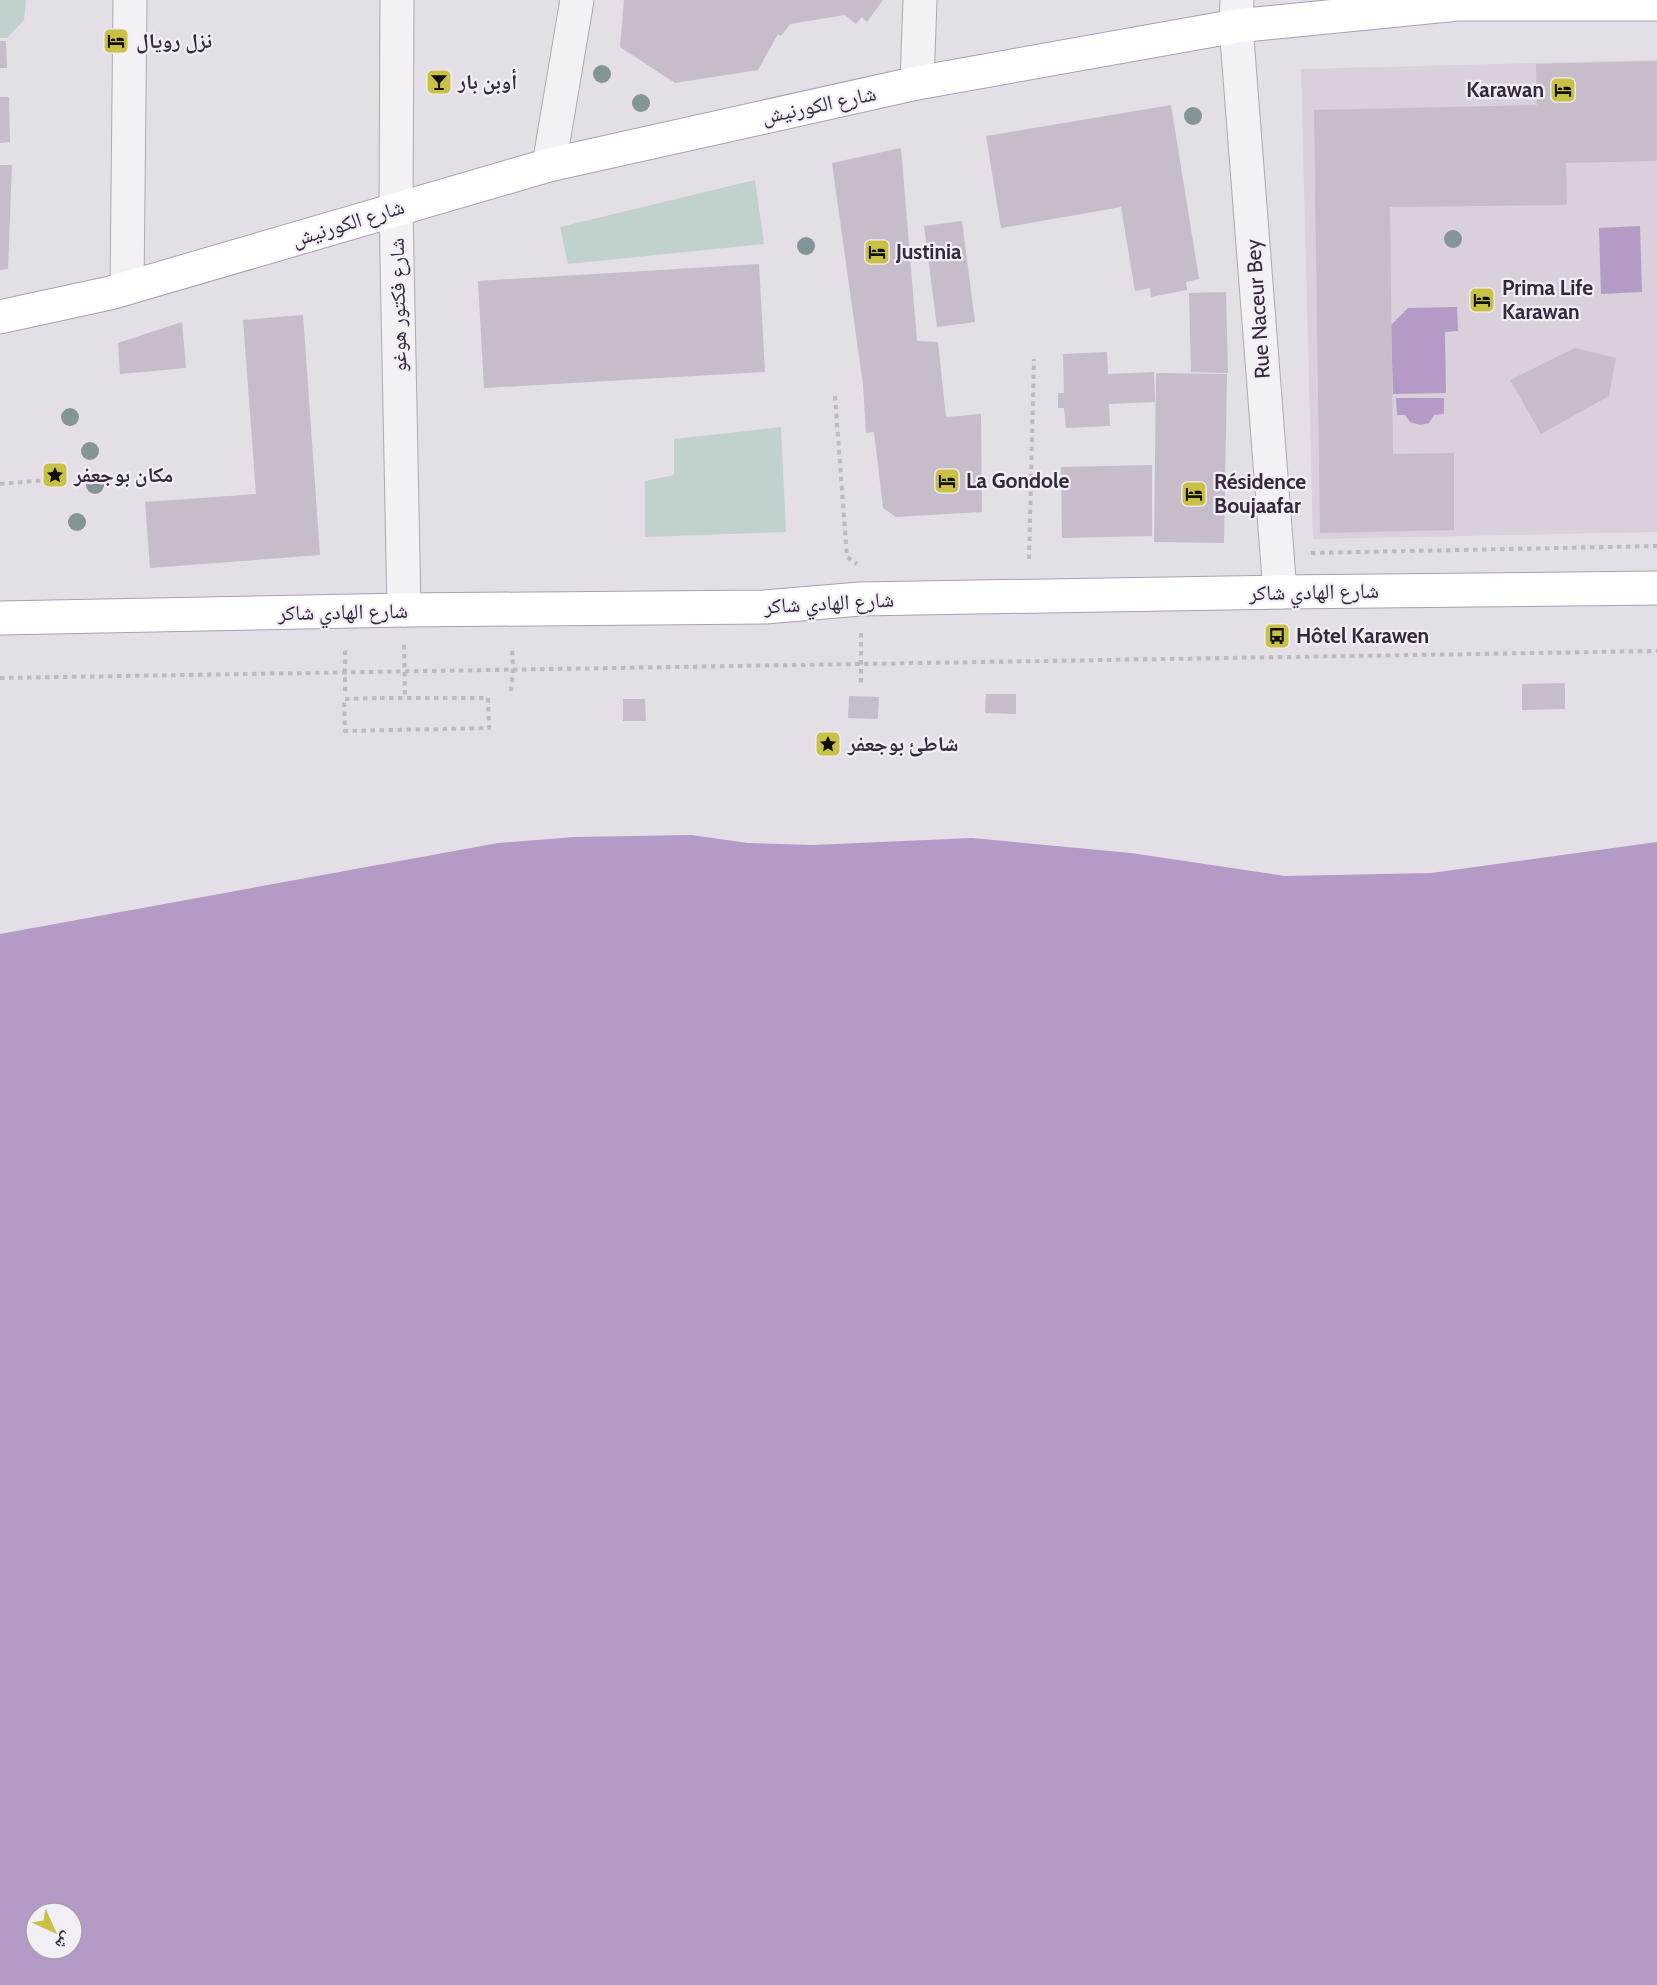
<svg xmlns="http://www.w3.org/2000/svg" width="1657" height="1985" viewBox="0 0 1657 1985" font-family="Cabin,'Noto Naskh Arabic',sans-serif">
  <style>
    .built { fill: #d9d0dc }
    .green { fill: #c0d1ce }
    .water { fill: #b49ac7; fill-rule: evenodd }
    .building { fill: #c6bcca }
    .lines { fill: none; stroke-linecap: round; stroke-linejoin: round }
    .minor-casing { stroke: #b0a7b4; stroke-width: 35 }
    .major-casing { stroke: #ac9eb3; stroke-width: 35 }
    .path { stroke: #bfb9c2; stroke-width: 4; stroke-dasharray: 4.5 4.5; stroke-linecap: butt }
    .minor { stroke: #f4f1f6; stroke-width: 33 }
    .major { stroke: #fff; stroke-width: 33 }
    .tree { fill: #849597 }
    .labels { text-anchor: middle; stroke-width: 4.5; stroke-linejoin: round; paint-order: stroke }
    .poi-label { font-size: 21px; font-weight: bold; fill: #37283e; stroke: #f2eef5; text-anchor: start }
    .street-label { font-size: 21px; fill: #37283e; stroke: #f2eef5 }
  </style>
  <rect width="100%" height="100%" fill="#e4dee7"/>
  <path class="built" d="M1657 60V532L1313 539 1301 69Z"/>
  <path class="green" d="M0 0H26L24 20 7 38H0Z
    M755 180 764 244 568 264 560 227Z
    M781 427 786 532 645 537V481L674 475V439Z"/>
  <path class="water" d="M1640 226 1642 292 1601 294 1599 228Z
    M1457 307 1458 331 1445 332 1446 393 1393 394 1391 325 1408 308Z
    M1396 398H1444V414L1434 415 1429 423 1420 425 1410 422 1405 415H1397Z
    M691 835 748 843 813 845 972 838 1131 853 1285 876 1431 873 1657 842V1985H0V934L498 843 575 837ZM36 1913H72V1949H36Z"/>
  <path class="building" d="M624 0H883L867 22 862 17 856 24 845 15 790 24 781 36 778 34 758 70 675 83 620 47Z
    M0 41H6L7 68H0Z
    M1657 61V161L1566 163 1567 205 1390 207 1393 454 1454 453V530L1320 533 1314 110 1537 105 1536 64Z
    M0 97H9L10 142 0 143Z
    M1171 105 1199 279 1186 282 1187 290 1151 297 1150 288 1135 291 1121 207 1001 228 986 136Z
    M901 148 917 341 938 342 946 417 981 414 982 512 896 517 883 508 874 432 866 433 863 385 832 163Z
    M0 165H12L8 269 0 270Z
    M962 221 975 322 937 327 924 226Z
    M759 264 765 372 484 388 478 281Z
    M1226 292 1228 373 1191 372 1189 293Z
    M303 315 320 555 150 568 145 502 256 494 243 320Z
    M182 322 186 368 120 374 118 343Z
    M1575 348 1616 358 1609 396 1541 434 1510 380Z
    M1107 352 1108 374 1154 372 1155 402 1109 404 1110 426 1066 428 1064 408H1058V393H1064L1063 354Z
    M1156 373 1227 374 1224 543 1154 542Z
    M1152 465V536L1062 538 1061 467Z
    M1565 683V709L1522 710V684Z
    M986 694H1016V714L985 713Z
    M849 696 879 697 878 719 848 718Z
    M623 699H645L646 721H623Z"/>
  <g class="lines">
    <g class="minor-casing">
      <path id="minor" d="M397 0 396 208 404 610
        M1237 0 1236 26 1280 592
        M917 83 920 0
        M549 165 577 0
        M127 288 130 0"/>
    </g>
    <g class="major-casing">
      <path id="major" d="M0 317 110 293 549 165 917 83 1236 26 1458 4H1657
        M0 618 404 610 765 607 860 599 1280 592 1657 588"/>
    </g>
    <path class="path" d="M835 396 847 557 857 564
      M0 484 47 480
      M1311 553 1657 546
      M1029 559 1034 359
      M861 633V684
      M404 645 405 698
      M0 678 1657 651
      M345 691V648
      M511 691 513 669 512 646
      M380 698H488L489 728 345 731 344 699Z"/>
    <use href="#minor" class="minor"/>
    <use href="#major" class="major"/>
  </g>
  <g class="tree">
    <circle cx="602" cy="74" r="9"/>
    <circle cx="641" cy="103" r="9"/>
    <circle cx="1193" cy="116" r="9"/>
    <circle cx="1453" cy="239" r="9"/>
    <circle cx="806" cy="246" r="9"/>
    <circle cx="70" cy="417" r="9"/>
    <circle cx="90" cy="451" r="9"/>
    <circle cx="95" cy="485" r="9"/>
    <circle cx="77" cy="522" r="9"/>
  </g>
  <defs>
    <g id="hotel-square" transform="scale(1.35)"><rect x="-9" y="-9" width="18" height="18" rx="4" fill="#c9c046" stroke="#f2eef5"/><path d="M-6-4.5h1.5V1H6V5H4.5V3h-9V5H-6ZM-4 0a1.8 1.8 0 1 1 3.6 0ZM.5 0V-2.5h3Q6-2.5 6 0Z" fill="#111"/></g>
    <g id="bar-square" transform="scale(1.35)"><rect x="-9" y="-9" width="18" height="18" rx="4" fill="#c9c046" stroke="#f2eef5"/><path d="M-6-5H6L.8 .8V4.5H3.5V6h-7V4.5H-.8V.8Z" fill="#111"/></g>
    <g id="sight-square" transform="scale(1.35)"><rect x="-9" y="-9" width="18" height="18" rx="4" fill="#c9c046" stroke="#f2eef5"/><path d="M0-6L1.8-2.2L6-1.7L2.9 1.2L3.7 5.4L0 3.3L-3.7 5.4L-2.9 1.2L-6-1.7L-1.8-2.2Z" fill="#111"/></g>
    <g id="bus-square" transform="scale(1.35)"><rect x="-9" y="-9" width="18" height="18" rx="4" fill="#c9c046" stroke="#f2eef5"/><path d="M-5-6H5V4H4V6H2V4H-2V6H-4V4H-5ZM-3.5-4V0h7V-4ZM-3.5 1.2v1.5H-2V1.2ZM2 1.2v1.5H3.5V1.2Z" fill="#111"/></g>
  </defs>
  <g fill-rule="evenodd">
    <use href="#hotel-square" x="116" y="41"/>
    <use href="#bar-square" x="439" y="82"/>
    <use href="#hotel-square" x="1563" y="90"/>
    <use href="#hotel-square" x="877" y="252"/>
    <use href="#hotel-square" x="1482" y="300"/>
    <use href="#sight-square" x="55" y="475"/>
    <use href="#hotel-square" x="947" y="481"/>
    <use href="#hotel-square" x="1194" y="494"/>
    <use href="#bus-square" x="1277" y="636"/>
    <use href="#sight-square" x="828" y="744"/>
  </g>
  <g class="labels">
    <g class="poi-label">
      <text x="136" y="48">نزل رويال</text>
      <text x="458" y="89">أوبن بار</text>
      <text x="1544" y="97" text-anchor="end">Karawan</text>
      <text x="896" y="259">Justinia</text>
      <text x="1502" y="295">Prima Life<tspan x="1502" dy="24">Karawan</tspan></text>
      <text x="74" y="482">مكان بوجعفر</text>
      <text x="966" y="488">La Gondole</text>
      <text x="1214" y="489">Résidence<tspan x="1214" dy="24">Boujaafar</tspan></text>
      <text x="1296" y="643">Hôtel Karawen</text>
      <text x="848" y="751">شاطئ بوجعفر</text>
    </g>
    <g class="street-label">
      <text transform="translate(819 105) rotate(-12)" y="7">شارع الكورنيش</text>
      <text transform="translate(348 223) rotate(-17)" y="7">شارع الكورنيش</text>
      <text transform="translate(398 305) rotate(-91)" y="7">شارع فكتور هوغو</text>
      <text transform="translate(1258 309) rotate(-94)" y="7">Rue Naceur Bey</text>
      <text transform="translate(1314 592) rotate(-1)" y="7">شارع الهادي شاكر</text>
      <text transform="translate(829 603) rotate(-3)" y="7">شارع الهادي شاكر</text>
      <text transform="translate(343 612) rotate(-1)" y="7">شارع الهادي شاكر</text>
    </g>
  </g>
  <g transform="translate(54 1931) rotate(135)"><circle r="28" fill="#f2eef5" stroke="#a79fac" stroke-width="1.5"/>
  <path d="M0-4.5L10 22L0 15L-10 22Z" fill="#c9c046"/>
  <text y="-9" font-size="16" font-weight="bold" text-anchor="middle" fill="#37283e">ش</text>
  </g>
</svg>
